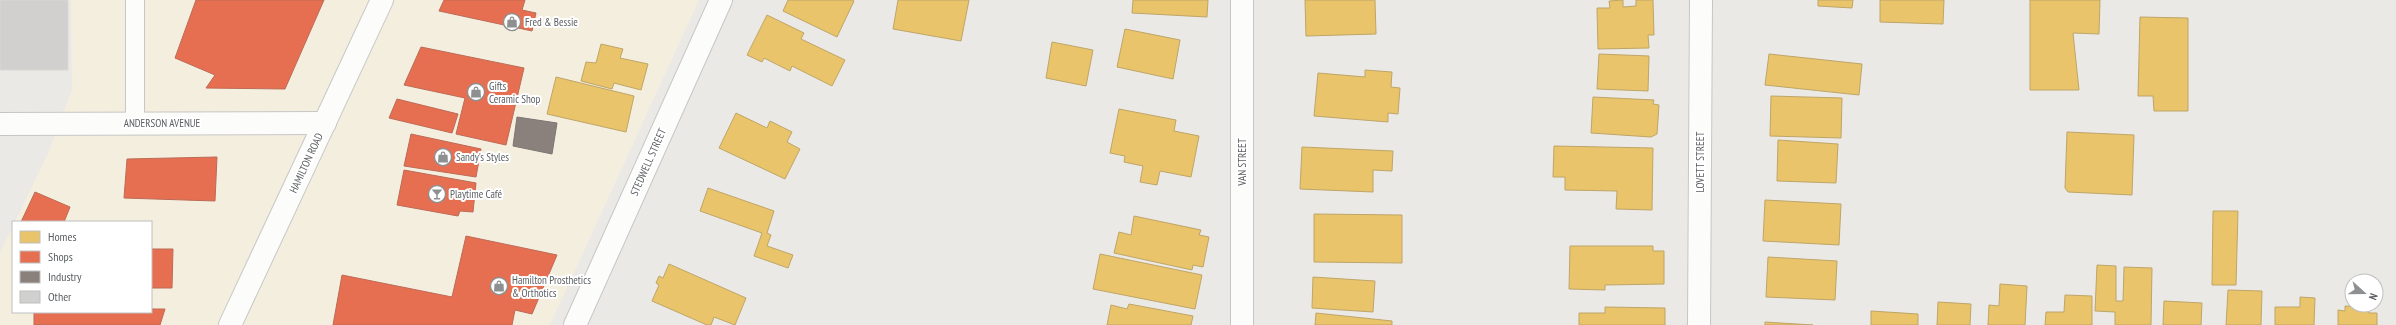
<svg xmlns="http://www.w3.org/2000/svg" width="2396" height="325" viewBox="0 0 2396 325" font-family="'PT Sans Narrow',sans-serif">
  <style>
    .commercial { fill: #f4eedf }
    .homes { fill: #e9c46a; stroke: #bea568 }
    .shops { fill: #e76f51; stroke: #bd6a56 }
    .industry { fill: #8a817c; stroke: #7c7674 }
    .building { fill: #d1d0ce; stroke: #dad8d4 }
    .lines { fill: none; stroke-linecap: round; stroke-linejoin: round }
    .lane-casing { stroke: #c6c6c6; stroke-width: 20 }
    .street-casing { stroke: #c6c6c6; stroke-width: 24 }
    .secondary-casing { stroke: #c7c7c7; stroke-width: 24 }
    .lane { stroke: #fcfcfb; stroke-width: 18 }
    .street { stroke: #fcfcfb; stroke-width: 22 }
    .secondary { stroke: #fcfcfb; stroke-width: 22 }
    .labels { text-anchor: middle; stroke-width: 4; stroke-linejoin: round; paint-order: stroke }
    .poi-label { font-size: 11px; fill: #5b5e62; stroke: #fff; text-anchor: start }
    .street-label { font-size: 11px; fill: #5b5e62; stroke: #fff }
  </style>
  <rect width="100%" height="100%" fill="#ebe9e5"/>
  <path class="commercial" d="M71 0H699L550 325H0V253L13 226V312H151V222H15L49 151 72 90Z"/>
  <path class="homes" d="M788 0H852L854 1 837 37 783 11Z
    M898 0H969L961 41 893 29Z
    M1133 0H1208L1207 17 1132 13Z
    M1305 0H1375L1376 34 1306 36Z
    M1623 0V7L1636 6V0H1653L1654 35H1648L1649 48 1598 49 1597 8H1610L1609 1Z
    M1818 0H1853L1852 8 1818 6Z
    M1880 0H1944L1943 24 1880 22Z
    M2030 0H2100L2099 34 2073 33 2079 90H2030Z
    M767 15 804 33 801 39 845 60 832 86 792 66 790 71 764 58 762 62 747 55Z
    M2140 17 2188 18V111H2154L2153 96H2138Z
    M1125 29 1180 40 1173 79 1117 67Z
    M1052 42 1093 50 1086 86 1046 78Z
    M601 44 623 49 620 58 648 64 641 90 614 83 612 89 581 81 586 62 596 63Z
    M1599 54 1649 56 1648 91 1597 89Z
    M1769 54 1862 64 1859 95 1765 85Z
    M1365 70 1392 72 1391 87 1400 88 1398 114 1388 113V122L1314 116 1318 73 1365 77Z
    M556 77 634 96 626 132 547 114Z
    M1771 96 1842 98 1841 138 1770 136Z
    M1593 97 1654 100 1653 104 1659 105 1657 134 1651 137 1591 133Z
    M1119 109 1176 120 1174 131 1199 136 1191 177 1160 171 1157 185 1140 182 1143 166 1124 162 1125 156 1110 153Z
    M736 113 767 128 770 121 792 132 787 142 800 149 785 179 719 148Z
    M2067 132 2134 135 2132 195 2068 192 2065 188Z
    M1778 140 1838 144 1836 183 1777 181Z
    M1554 146 1653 148 1652 210 1616 209 1617 191 1565 190V177H1553Z
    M1302 147 1393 151 1392 171 1373 170V192L1300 189Z
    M708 188 774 211 767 233 771 235 767 246 793 255 788 268 754 256 762 233 700 211Z
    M1765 200 1841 204 1839 245 1763 241Z
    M2213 211H2238L2236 285H2212Z
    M1314 214 1402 215V263L1314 262Z
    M1134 216 1201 230 1199 235 1209 237 1203 267 1193 265 1192 270 1114 253 1119 232 1131 235Z
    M1570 246H1653V251H1664V284L1605 285V290L1569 289Z
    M1100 254 1202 275 1195 309 1093 289Z
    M1768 257 1837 261 1835 300 1766 297Z
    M669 264 746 298 735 325 714 317 711 325H707L652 301 659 285 656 283 659 276 663 278Z
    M2097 265 2116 266V301H2123L2124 267 2152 268 2151 325H2115V312L2095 311Z
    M1313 277 1375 281 1373 312 1312 308Z
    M2000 284 2027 286 2025 325H1988L1989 305 1999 306Z
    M2228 290 2262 291 2261 325H2226Z
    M2065 295 2092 296V325H2045L2046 312H2064Z
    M2300 297 2315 298 2314 325H2275V307H2300Z
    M2164 301 2202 303 2201 325H2163Z
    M1938 302 1971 304 1970 325H1937Z
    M1129 304 1193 316 1191 325H1107L1111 305 1127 309Z
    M2345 306 2369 307V313H2377V325H2338V310L2345 311Z
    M1605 307 1665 308V325H1579V313H1605Z
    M1871 311 1918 314V325H1871Z
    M1316 313 1392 321V325H1315Z
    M1765 322 1813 325H1765Z"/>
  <path class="shops" d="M196 0H324L285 89 206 88 215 75 175 58Z
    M444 0H525L522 10 536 13 532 31 439 11Z
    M421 47 524 68 506 145 456 134 465 98 404 85Z
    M397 99 458 114 452 133 389 118Z
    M411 134 481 149 476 177 404 166Z
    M217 157 215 201 124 198 127 159Z
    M404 170 476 183 473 212 460 211 458 216 397 205Z
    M35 192 70 207 64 222H21Z
    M466 236 557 255 532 314 515 310 512 325H333L342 275 452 297Z
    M151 249H173L172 288H151Z
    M151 309H165L160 325H34V312H151Z"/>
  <path class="industry" d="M517 117 557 123 552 154 513 146Z"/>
  <path class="building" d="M0 0H68V70H0Z"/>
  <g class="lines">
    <g class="lane-casing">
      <path id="lane" d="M135 0V123"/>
    </g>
    <g class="street-casing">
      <path id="street" d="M1242 0V325
        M0 124 325 123
        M575 325 721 0
        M1699 325 1701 0"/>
    </g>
    <g class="secondary-casing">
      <path id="secondary" d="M230 325 382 0"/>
    </g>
    <use href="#lane" class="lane"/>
    <use href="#street" class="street"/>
    <use href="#secondary" class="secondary"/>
  </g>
  <defs>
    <g id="shop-ring" transform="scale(0.9)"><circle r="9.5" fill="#fff" stroke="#8d8f90" stroke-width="1.5"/><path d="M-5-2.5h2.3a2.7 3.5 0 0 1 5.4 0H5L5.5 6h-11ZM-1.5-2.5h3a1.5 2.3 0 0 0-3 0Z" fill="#8d8f90"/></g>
    <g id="bar-ring" transform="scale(0.9)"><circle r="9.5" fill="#fff" stroke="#8d8f90" stroke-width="1.5"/><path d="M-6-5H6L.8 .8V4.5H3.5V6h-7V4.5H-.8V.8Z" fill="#8d8f90"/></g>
  </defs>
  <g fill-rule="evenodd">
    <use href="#shop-ring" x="512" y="22"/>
    <use href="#shop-ring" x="476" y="92"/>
    <use href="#shop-ring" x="443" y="157"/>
    <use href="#bar-ring" x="437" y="194"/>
    <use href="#shop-ring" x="499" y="286"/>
  </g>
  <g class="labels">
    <g class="poi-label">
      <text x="525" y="26">Fred &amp; Bessie</text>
      <text x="489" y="90">Gifts<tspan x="489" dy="13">Ceramic Shop</tspan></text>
      <text x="456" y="161">Sandy's Styles</text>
      <text x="450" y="198">Playtime Café</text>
      <text x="512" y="284">Hamilton Prosthetics<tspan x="512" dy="13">&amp; Orthotics</tspan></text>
    </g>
    <g class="street-label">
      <text x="162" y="127">ANDERSON AVENUE</text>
      <text transform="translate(648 162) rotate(-66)" y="4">STEDWELL STREET</text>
      <text transform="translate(1242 162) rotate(-90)" y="4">VAN STREET</text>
      <text transform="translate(1700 162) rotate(-90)" y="4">LOVETT STREET</text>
      <text transform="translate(306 163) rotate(-65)" y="4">HAMILTON ROAD</text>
    </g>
  </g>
  <rect x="12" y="221" width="140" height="92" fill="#ffffff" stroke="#bdbfc0"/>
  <rect x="20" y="231" width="20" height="12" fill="#e9c46a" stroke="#bdbfc0"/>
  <text x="48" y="241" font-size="12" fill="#5b5e62">Homes</text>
  <rect x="20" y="251" width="20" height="12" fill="#e76f51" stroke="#bdbfc0"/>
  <text x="48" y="261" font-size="12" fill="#5b5e62">Shops</text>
  <rect x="20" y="271" width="20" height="12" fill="#8a817c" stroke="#bdbfc0"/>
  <text x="48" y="281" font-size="12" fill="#5b5e62">Industry</text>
  <rect x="20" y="291" width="20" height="12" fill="#d1d0ce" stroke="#bdbfc0"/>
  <text x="48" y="301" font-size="12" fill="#5b5e62">Other</text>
  <g transform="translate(2364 293) rotate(111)"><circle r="19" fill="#ffffff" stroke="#bdbfc0"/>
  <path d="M0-3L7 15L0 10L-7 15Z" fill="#8d8f90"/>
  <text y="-6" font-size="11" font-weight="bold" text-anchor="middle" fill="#5b5e62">N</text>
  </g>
</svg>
